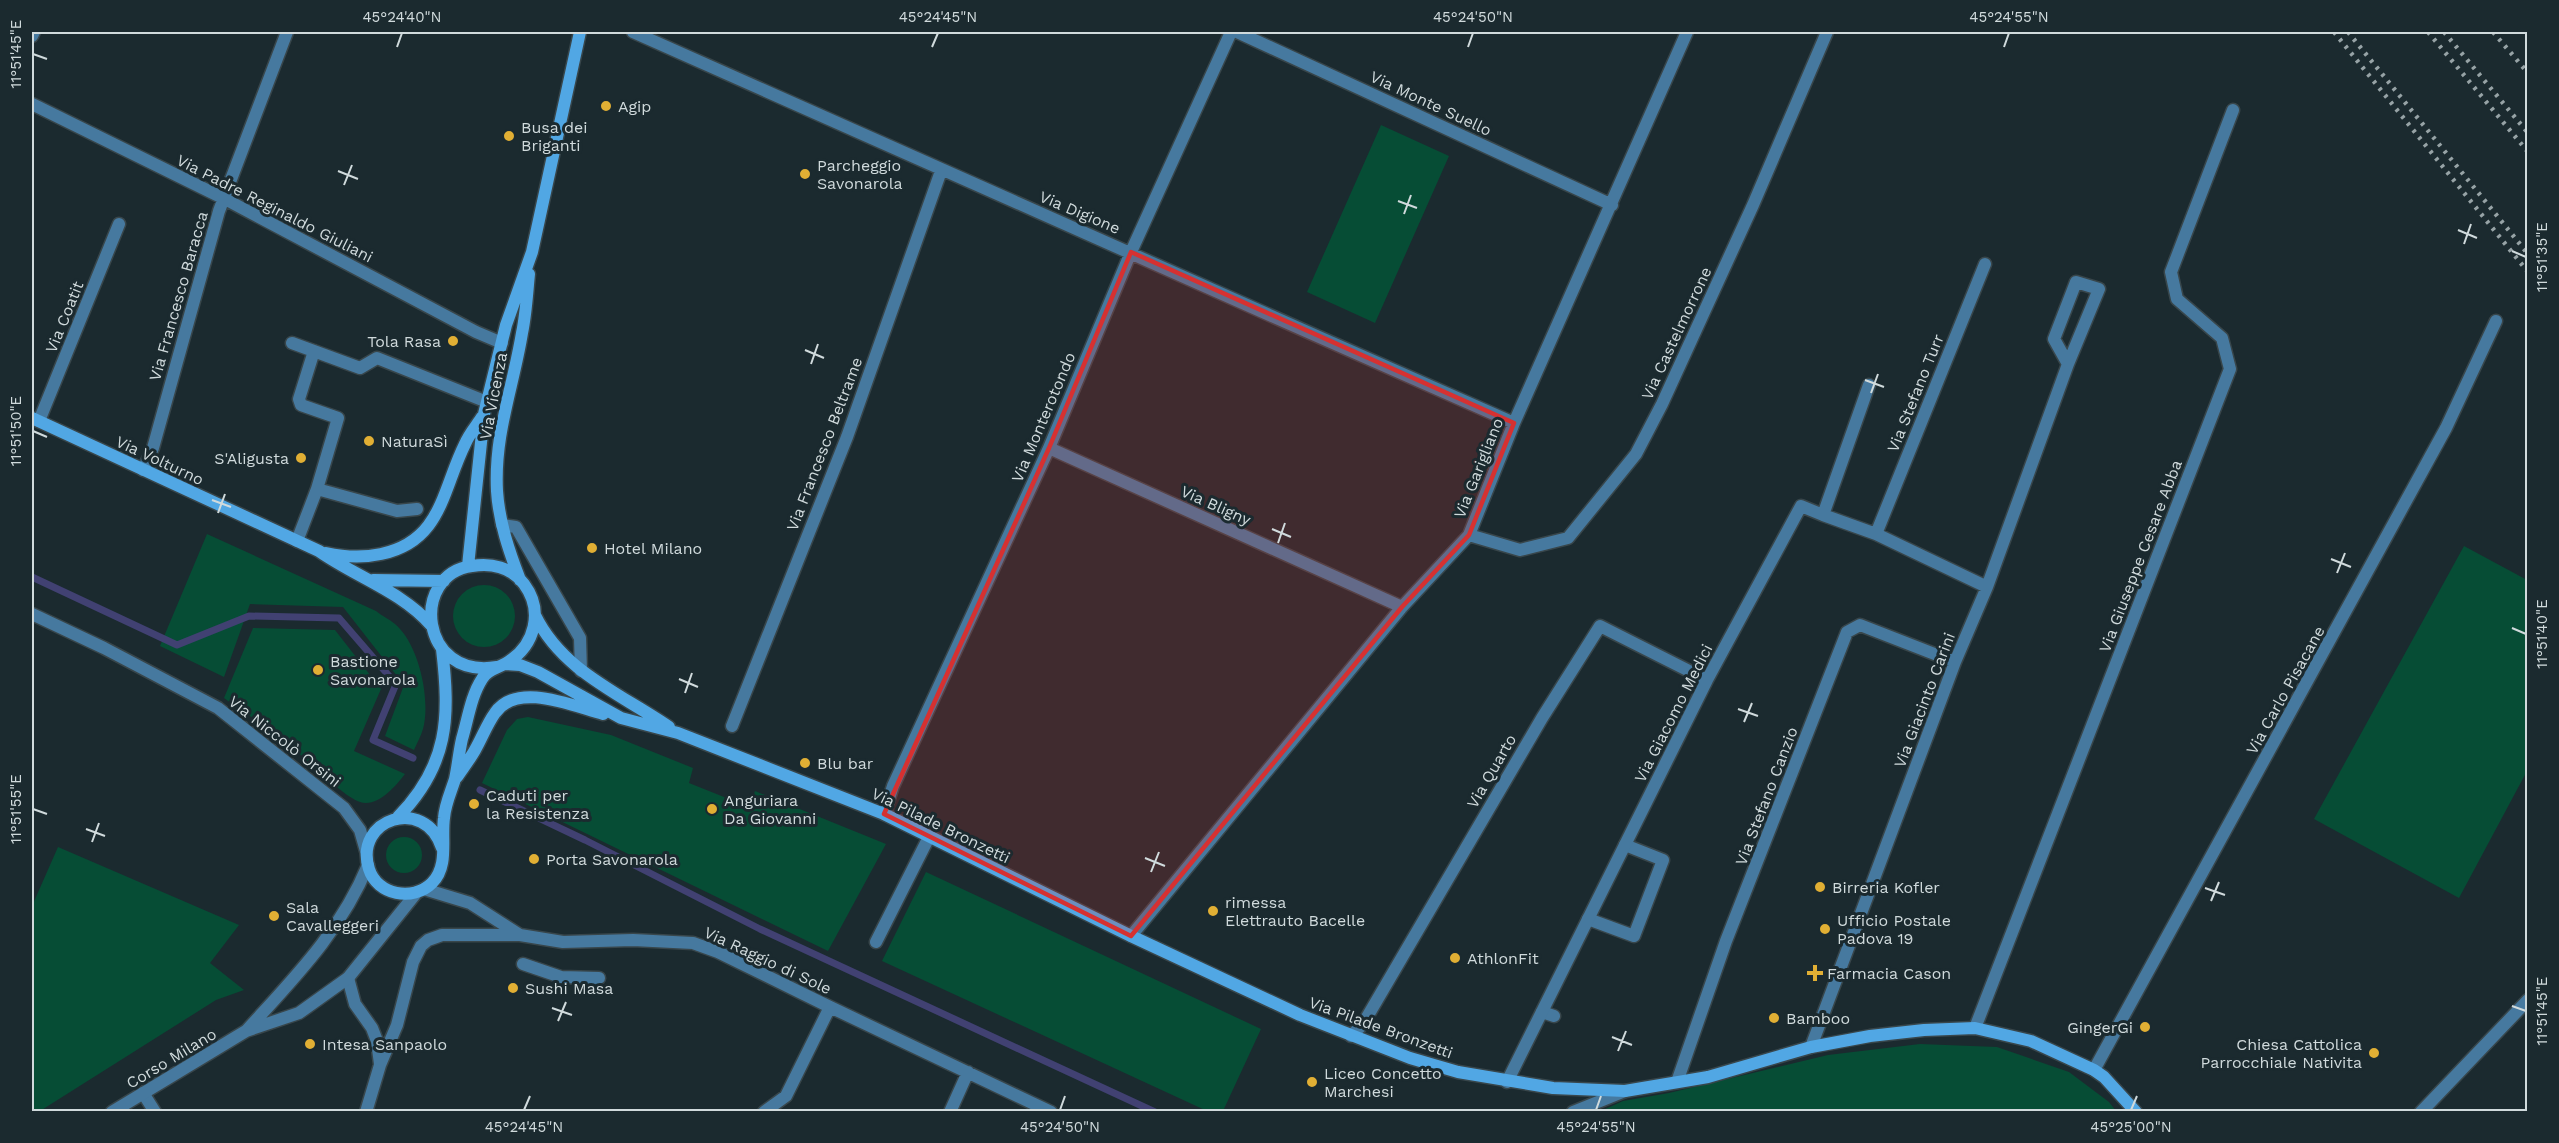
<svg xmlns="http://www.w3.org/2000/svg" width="2559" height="1143" viewBox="0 0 2559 1143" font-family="'Work Sans',sans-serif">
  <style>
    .green { fill: #064d35 }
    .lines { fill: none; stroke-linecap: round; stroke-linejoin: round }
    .stream { stroke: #414172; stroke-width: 7 }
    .service-casing { stroke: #38464b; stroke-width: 15 }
    .minor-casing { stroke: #38464b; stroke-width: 15 }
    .tertiary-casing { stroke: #38464b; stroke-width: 15 }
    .secondary-casing { stroke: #38464b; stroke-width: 15 }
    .service { stroke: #46799f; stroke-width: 12 }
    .minor { stroke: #46799f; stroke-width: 12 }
    .tertiary { stroke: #46799f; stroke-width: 12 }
    .secondary { stroke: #51a7e4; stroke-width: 12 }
    .rail { stroke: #97a3a6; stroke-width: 4.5; stroke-dasharray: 3 6; stroke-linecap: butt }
    .marked { fill: #d63131; fill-opacity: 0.2; stroke: #d63131; stroke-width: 4.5; stroke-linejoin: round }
    .ticks { fill: none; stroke: #d0dadc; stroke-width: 2 }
    .poi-dot { fill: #e1af34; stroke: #1b2a2f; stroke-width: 2 }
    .labels { text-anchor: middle; stroke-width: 6; stroke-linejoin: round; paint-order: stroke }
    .street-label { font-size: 16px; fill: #d0dadc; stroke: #1b2a2f }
    .poi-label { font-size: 16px; fill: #d0dadc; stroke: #1b2a2f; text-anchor: start }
    .neatline { fill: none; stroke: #d0dadc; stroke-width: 2 }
    .ticks-label { font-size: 15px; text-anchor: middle; fill: #d0dadc }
  </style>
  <rect width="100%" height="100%" fill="#1b2a2f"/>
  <path class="green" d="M1381 125 1449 156 1375 323 1307 292Z
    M207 534 376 611C382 616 389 619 395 624 419 644 431 700 423 729 421 736 417 743 414 750L385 736 404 685 343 607 250 604 224 677 160 646Z
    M2464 546 2527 580V771L2459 898 2314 819Z
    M453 616a31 31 0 1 1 62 0a31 31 0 1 1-62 0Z
    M253 628 335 630 381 689 354 751 405 774C396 786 377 808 360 802 340 795 301 753 281 738 263 724 243 712 224 698Z
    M528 717 611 735 693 768 689 783 749 807 755 791 886 844 828 951 482 783 507 730 517 719Z
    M386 855a18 18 0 1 1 36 0a18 18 0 1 1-36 0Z
    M58 847 239 925 210 963 244 990 216 1000 40 1111H32V906Z
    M926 872 1261 1029 1223 1111H1207L882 961Z
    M1920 1044 1997 1047 2069 1072 2109 1102 2116 1111H1601L1623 1101 1669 1093 1828 1055Z"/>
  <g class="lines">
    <path class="stream" d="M32 577 177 645 249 616 339 618 396 684 373 740 413 758
      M480 790 585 840 760 929 1155 1112"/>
    <g class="service-casing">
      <path id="service" d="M292 343 360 368 377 358 487 402
        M317 489 397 511 417 509
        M502 525 516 527 580 638 581 671
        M297 541 317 489 338 418 301 405 299 399 314 351
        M1588 919 1634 936 1663 860 1625 845
        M876 942 929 837
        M523 964 561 977 599 978
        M1542 1012 1554 1016
        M1573 1112 1625 1091
        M2421 1112 2528 1000"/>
    </g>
    <g class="minor-casing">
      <path id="minor" d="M633 32C925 164 1220 293 1514 423
        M1237 32 1612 205
        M32 36 34 32
        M32 104 225 199 476 332 502 343
        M39 421 119 224
        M1049 448 1402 607
        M143 470 153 448 219 211 287 32
        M1823 515 1876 534 1987 587
        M1876 534 1985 264
        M1469 535 1520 550 1568 538 1636 454 1662 404 1753 205 1827 32
        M32 614 104 648 218 708 344 808 360 830 366 851
        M732 726 847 437 941 171
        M884 814 893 786 1049 448 1131 252 1231 32
        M424 889 470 903 520 935 563 942 633 940 693 943 718 952 830 1007 1051 1112
        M1131 936 1402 607 1469 535 1514 423 1687 32
        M348 978 355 1004 372 1028 377 1041 380 1064
        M1975 1028 2230 369 2222 338 2177 299 2171 272 2233 110
        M1351 1036 1363 1024 1542 718 1600 626 1707 680
        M1811 1047 1955 662 1987 587 2068 364 2099 289 2076 282 2054 339 2068 364
        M2094 1070 2446 428 2496 321
        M1507 1082 1707 680 1801 506 1823 515 1869 385
        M1677 1082 1726 941 1847 632 1860 625 1955 662
        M143 1093 155 1112
        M366 1112 380 1065 397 1025 413 962 421 946 428 940 442 935H517
        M764 1112 786 1096 830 1007
        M950 1112 968 1072"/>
    </g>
    <g class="tertiary-casing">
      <path id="tertiary" d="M247 1030C294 978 341 931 368 865
        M112 1112 246 1031 299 1013 348 978 417 892"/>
    </g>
    <g class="secondary-casing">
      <path id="secondary" d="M32 418 319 551C356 577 401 591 431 625
        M326 553C344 557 363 558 381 554 442 541 442 490 465 444 469 434 477 425 482 417
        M468 566 484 414 506 325 532 252 580 32
        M373 580 444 581
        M520 580C509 551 499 522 497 491 494 434 513 388 522 333 526 314 527 294 529 274
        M535 615C562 671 621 694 669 727
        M505 664 520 665 538 672 621 718 678 733 884 814 1131 936 1300 1015 1410 1058 1458 1072 1553 1088 1625 1091 1708 1077 1811 1047 1870 1036 1924 1030 1975 1028 2031 1041 2094 1070 2104 1077 2136 1112
        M457 777C463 768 470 759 475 750 482 738 487 724 495 713 517 681 573 706 603 714
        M398 817C449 765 450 717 442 649
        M442 848C425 795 353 819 369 869 377 895 413 902 432 883 449 866 441 839 444 818 445 804 451 792 455 779 458 765 459 752 462 739 468 719 471 696 482 679 487 669 499 668 508 662 535 645 544 611 524 584 511 567 491 563 472 566 410 574 419 680 497 667"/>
    </g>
    <use href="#service" class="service"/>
    <use href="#minor" class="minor"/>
    <use href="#tertiary" class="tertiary"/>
    <use href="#secondary" class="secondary"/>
    <path class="rail" d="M2334 32 2528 272
      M2348 32 2528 254
      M2428 32 2528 152
      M2444 32 2528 133
      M2493 32 2528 73"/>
  </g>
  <path class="marked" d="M1131 252 1514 423 1469 535 1402 607 1131 936 884 814 1049 448Z"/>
  <path class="ticks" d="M397 47 402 33M932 47 938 33M1468 47 1473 33M2004 47 2009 33M33 54 47 59M338 171 358 179M344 185 352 165M1398 201 1417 208M1404 214 1411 195M2458 230 2477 238M2464 244 2471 224M2512 251 2526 257M805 350 824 358M811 364 818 344M1865 380 1884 387M1871 393 1878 374M33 431 47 437M212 500 231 507M218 513 225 494M1272 529 1291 537M1278 543 1285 523M2331 559 2351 567M2337 573 2345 553M2512 628 2526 634M679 679 698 687M685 693 692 673M1738 709 1758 716M1744 722 1752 703M33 809 47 814M86 829 105 836M92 842 99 823M1145 858 1165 866M1151 872 1159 852M2205 888 2225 895M2211 901 2219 882M2512 1006 2526 1011M552 1008 572 1015M558 1021 566 1002M1612 1037 1632 1045M1618 1051 1626 1031M524 1110 530 1096M1060 1110 1065 1096M1596 1110 1601 1096M2131 1110 2137 1096"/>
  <g class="poi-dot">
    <circle cx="606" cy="106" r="6"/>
    <circle cx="509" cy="136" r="6"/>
    <circle cx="805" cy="174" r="6"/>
    <circle cx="453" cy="341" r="6"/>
    <circle cx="369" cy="441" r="6"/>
    <circle cx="301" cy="458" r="6"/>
    <circle cx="592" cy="548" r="6"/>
    <circle cx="318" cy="670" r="6"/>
    <circle cx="805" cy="763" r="6"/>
    <circle cx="474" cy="804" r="6"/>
    <circle cx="712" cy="809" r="6"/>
    <circle cx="534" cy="859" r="6"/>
    <circle cx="1820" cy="887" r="6"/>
    <circle cx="1213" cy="911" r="6"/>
    <circle cx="274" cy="916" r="6"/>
    <circle cx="1825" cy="929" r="6"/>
    <circle cx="1455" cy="958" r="6"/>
    <path d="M1812 964h6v6h6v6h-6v6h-6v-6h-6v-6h6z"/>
    <circle cx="513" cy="988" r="6"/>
    <circle cx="1774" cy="1018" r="6"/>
    <circle cx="2145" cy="1027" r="6"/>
    <circle cx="310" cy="1044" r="6"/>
    <circle cx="2374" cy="1053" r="6"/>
    <circle cx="1312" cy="1082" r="6"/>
  </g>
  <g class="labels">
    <g class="street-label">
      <text transform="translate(1431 103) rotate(25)" y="6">Via Monte Suello</text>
      <text transform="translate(275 208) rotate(27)" y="6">Via Padre Reginaldo Giuliani</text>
      <text transform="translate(1080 212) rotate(23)" y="6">Via Digione</text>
      <text transform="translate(178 296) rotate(-74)" y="6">Via Francesco Baracca</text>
      <text transform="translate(64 317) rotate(-68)" y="6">Via Coatit</text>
      <text transform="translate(1676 333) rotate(-65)" y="6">Via Castelmorrone</text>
      <text transform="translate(1915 393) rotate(-68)" y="6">Via Stefano Turr</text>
      <text transform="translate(493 396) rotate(-79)" y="6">Via Vicenza</text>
      <text transform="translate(1043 417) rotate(-67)" y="6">Via Monterotondo</text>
      <text transform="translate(824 444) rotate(-69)" y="6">Via Francesco Beltrame</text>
      <text transform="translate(160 460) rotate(25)" y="6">Via Volturno</text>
      <text transform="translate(1478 468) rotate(-68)" y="6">Via Garigliano</text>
      <text transform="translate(1216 505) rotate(24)" y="6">Via Bligny</text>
      <text transform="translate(2140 556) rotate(-69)" y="6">Via Giuseppe Cesare Abba</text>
      <text transform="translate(2285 690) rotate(-61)" y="6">Via Carlo Pisacane</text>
      <text transform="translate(1924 700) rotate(-69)" y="6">Via Giacinto Carini</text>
      <text transform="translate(1673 713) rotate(-63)" y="6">Via Giacomo Medici</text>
      <text transform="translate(285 741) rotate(38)" y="6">Via Niccolò Orsini</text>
      <text transform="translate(1491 771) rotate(-60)" y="6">Via Quarto</text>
      <text transform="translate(1766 796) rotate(-69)" y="6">Via Stefano Canzio</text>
      <text transform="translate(941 825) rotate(26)" y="6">Via Pilade Bronzetti</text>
      <text transform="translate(768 960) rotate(25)" y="6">Via Raggio di Sole</text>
      <text transform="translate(1381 1027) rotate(20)" y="6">Via Pilade Bronzetti</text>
      <text transform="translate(171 1058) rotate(-31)" y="6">Corso Milano</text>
    </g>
    <g class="poi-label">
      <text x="618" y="112">Agip</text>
      <text x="521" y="133">Busa dei<tspan x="521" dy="18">Briganti</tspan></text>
      <text x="817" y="171">Parcheggio<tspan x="817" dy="18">Savonarola</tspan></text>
      <text x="441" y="347" text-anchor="end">Tola Rasa</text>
      <text x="381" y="447">NaturaSì</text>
      <text x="289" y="464" text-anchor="end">S'Aligusta</text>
      <text x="604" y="554">Hotel Milano</text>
      <text x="330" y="667">Bastione<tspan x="330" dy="18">Savonarola</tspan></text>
      <text x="817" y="769">Blu bar</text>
      <text x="486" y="801">Caduti per<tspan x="486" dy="18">la Resistenza</tspan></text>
      <text x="724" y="806">Anguriara<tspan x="724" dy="18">Da Giovanni</tspan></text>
      <text x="546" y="865">Porta Savonarola</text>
      <text x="1832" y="893">Birreria Kofler</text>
      <text x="1225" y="908">rimessa<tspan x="1225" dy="18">Elettrauto Bacelle</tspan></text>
      <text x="286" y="913">Sala<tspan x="286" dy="18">Cavalleggeri</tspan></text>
      <text x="1837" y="926">Ufficio Postale<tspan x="1837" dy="18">Padova 19</tspan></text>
      <text x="1467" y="964">AthlonFit</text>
      <text x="1827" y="979">Farmacia Cason</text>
      <text x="525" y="994">Sushi Masa</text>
      <text x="1786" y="1024">Bamboo</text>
      <text x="2133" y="1033" text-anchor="end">GingerGi</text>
      <text x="322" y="1050">Intesa Sanpaolo</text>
      <text x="2362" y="1050" text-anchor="end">Chiesa Cattolica<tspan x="2362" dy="18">Parrocchiale Nativita</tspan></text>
      <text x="1324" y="1079">Liceo Concetto<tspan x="1324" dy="18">Marchesi</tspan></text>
    </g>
  </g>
  <rect width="2559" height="1143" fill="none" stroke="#1b2a2f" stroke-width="66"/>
  <rect x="33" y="33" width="2493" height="1077" class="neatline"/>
  <g class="ticks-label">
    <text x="402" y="22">45°24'40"N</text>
    <text x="938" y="22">45°24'45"N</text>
    <text x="1473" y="22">45°24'50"N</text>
    <text x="2009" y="22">45°24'55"N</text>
    <text transform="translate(16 54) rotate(-90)" y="5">11°51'45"E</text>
    <text transform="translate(2542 257) rotate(-90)" y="5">11°51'35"E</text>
    <text transform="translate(16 431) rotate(-90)" y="5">11°51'50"E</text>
    <text transform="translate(2542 634) rotate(-90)" y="5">11°51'40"E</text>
    <text transform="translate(16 809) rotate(-90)" y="5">11°51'55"E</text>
    <text transform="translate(2542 1011) rotate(-90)" y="5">11°51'45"E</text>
    <text x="524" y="1132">45°24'45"N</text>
    <text x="1060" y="1132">45°24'50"N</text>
    <text x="1596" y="1132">45°24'55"N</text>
    <text x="2131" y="1132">45°25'00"N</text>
  </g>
</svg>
